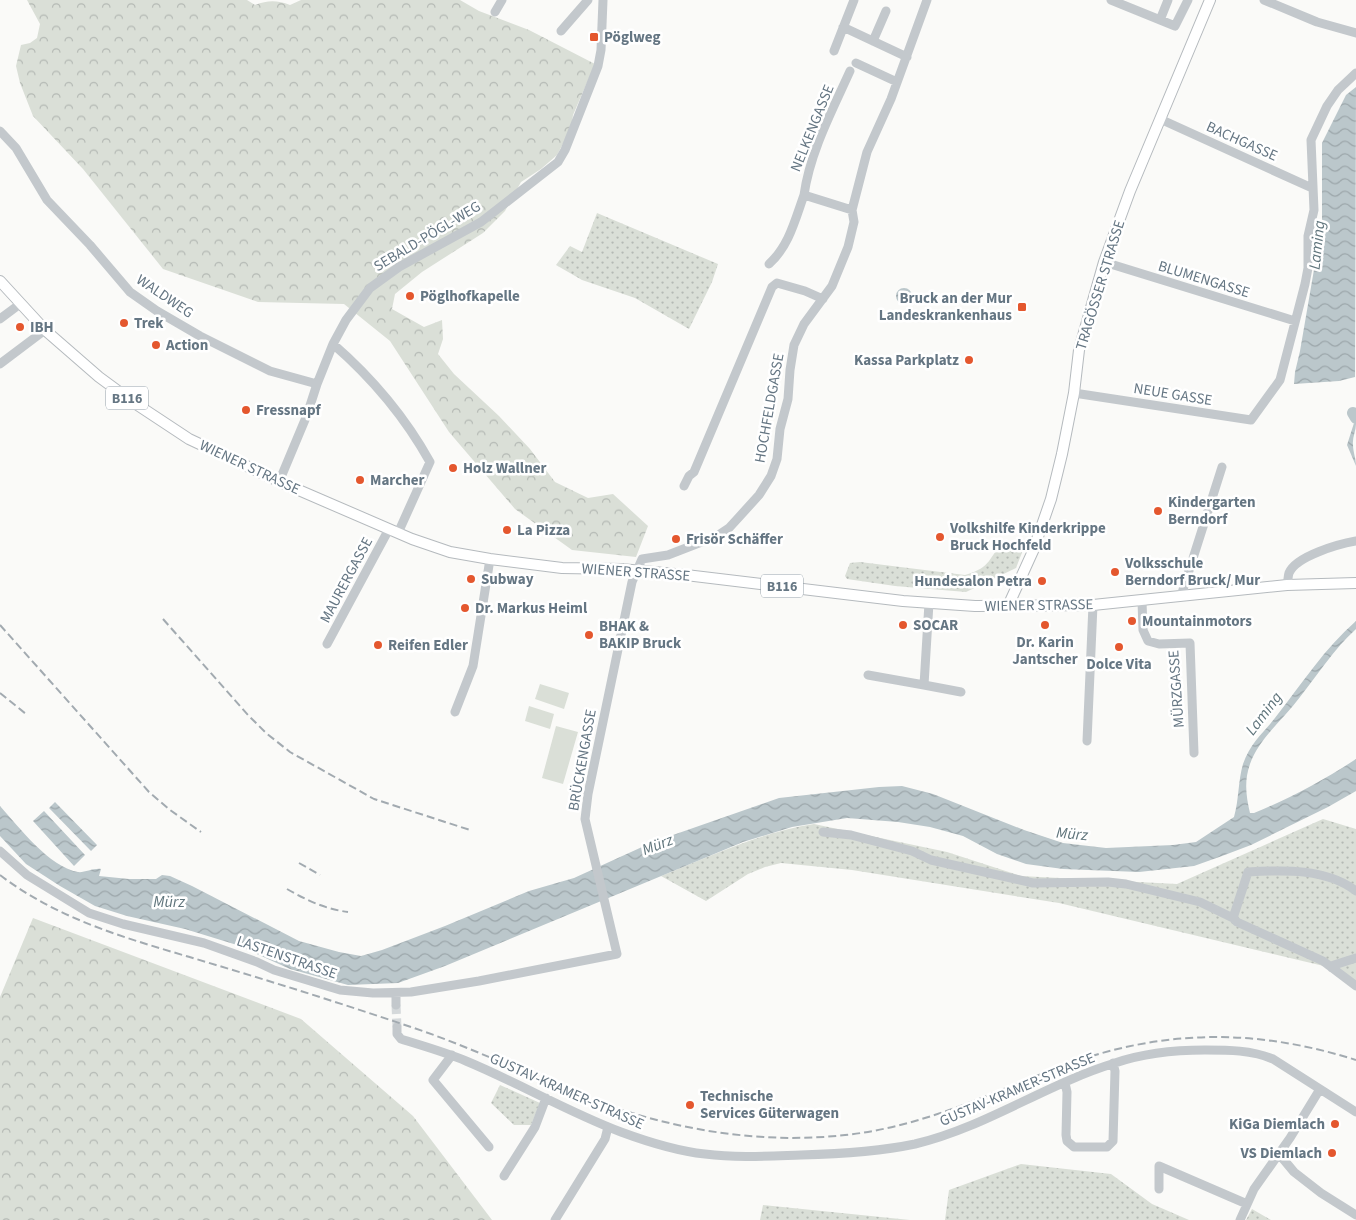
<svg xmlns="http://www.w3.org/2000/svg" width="1356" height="1220" viewBox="0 0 1356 1220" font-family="'Source Sans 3',sans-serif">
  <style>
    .grass { fill: url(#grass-dots) }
    .forest { fill: url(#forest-crowns) }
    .park { fill: #dadfd7 }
    .water { fill: url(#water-waves) }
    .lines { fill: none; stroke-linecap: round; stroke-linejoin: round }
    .river { stroke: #bbc7cb; stroke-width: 12 }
    .minor-tunnel { stroke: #d5d9db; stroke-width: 9; stroke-dasharray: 9 4.5; stroke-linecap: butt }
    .major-casing { stroke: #b5babe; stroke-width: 12 }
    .minor { stroke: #c3c8cc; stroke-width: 9 }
    .major { stroke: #fff; stroke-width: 10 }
    .rail { stroke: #a2aab0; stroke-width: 2; stroke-dasharray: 8 4; stroke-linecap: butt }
    .poi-dot { fill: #e4572e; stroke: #fff; stroke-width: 2 }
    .labels { text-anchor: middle; stroke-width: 5; stroke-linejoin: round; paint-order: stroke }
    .shield { fill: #fff; stroke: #939fa8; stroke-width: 1 }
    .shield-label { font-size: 14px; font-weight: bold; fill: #657683 }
    .poi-label { font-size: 15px; font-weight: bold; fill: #657683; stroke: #fff; text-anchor: start }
    .street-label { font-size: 15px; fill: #657683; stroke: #fff }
    .water-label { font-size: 16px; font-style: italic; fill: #60757c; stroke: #fff }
  </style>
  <defs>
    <pattern id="grass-dots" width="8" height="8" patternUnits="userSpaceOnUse" patternTransform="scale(1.25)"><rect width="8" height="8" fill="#dadfd7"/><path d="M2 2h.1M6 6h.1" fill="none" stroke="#b4b9b4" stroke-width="1.8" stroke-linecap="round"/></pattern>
    <pattern id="forest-crowns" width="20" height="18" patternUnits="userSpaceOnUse" patternTransform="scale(1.25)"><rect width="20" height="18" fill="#dadfd7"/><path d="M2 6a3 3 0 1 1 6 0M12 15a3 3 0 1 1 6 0" fill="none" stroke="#b4b9b4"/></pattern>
    <pattern id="water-waves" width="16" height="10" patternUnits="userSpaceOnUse" patternTransform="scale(1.25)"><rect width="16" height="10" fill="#bbc7cb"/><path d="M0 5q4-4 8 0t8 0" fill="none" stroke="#9ca6aa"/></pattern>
  </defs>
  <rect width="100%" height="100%" fill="#fafaf8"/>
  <path class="grass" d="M597 213 718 264 712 282 689 329 635 298 582 280 556 265 570 246 582 252Z
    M1005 541 1014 542 1020 544 1023 550 1016 568 966 592 895 586 847 579 845 576 850 563 860 562 965 575C993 567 987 558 1005 541Z
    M1323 819 1356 829V986L1332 968 1059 903 852 870 781 863 765 867 748 874 706 901 661 876C711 856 761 832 814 824L947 852 1021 876 1177 884Z
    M500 1085 540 1103 531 1125H514L491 1103Z
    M1021 1164 1111 1174 1152 1204 1189 1220H945L949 1190Z
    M763 1205 910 1220H760Z
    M1252 1209 1271 1220H1246Z"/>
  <path class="forest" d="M27 0H247L255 5C268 0 277 0 290 5L301 0H460L479 11 529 30 595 64 573 115 571 129 557 155 541 169 521 182 505 211 483 233 422 272 395 294 392 309 424 327 442 320 443 339 438 354 454 374 499 416 530 449 555 482 588 498 613 494 648 526 636 557 572 550 515 509 449 432 390 341 344 304 258 302 163 269 83 169 33 116 20 83 16 66 21 45 30 43 37 38 40 24Z
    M33 918 301 1019 413 1116 492 1220H0V997Z"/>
  <path class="park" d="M540 684 569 693 564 709 535 699Z
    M529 706 554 714 550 729 525 721Z
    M556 726 578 732 563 784 542 778Z"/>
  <path class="water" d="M1356 87 1355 377 1339 381 1294 384 1295 372 1300 351 1322 223V143L1346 95Z
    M896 296a8 8 0 1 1 16 0a8 8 0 1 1-16 0Z
    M1354 423 1356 424C1356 431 1352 438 1353 445 1353 452 1356 458 1356 466L1347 445Z
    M1356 621V629C1334 649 1318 674 1300 697 1284 719 1259 738 1250 764 1244 781 1246 796 1250 813H1254C1289 799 1324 780 1356 759V791L1328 807 1251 845 1222 856 1194 866 1139 872 1063 869 1026 864 997 854 963 836 930 827 898 822 847 818 792 827 743 842 445 966 398 983 348 985 290 969 237 945 185 929 127 916 95 906 60 886 26 864 0 836V806C19 827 49 867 78 872 84 873 93 868 101 869L99 876 129 879H156L162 875 170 876 192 886 299 941 339 952 361 956 382 950 445 926 529 891 574 878 653 842 779 798 879 787 902 786 933 794 1024 830 1063 843 1106 848 1173 845 1196 842 1234 817C1239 800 1238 781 1243 764 1251 741 1264 733 1278 714 1303 682 1325 648 1356 621Z
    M55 802 97 845 91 851 49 808Z
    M44 811 85 855 74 866 33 821Z"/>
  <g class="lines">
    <path class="river" d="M1353 413 1356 418"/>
    <path class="minor-tunnel" d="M396 1005 397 1027"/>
    <g class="major-casing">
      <path id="major" d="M0 281 45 330 99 377 133 402 189 439 287 485 412 539 450 552 490 559 562 568 621 569 686 575 903 601 975 606 1093 605 1287 585 1356 583
        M1008 606 1033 551 1051 499 1062 454 1074 393 1079 350 1104 262 1130 191 1210 0"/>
    </g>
    <path class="minor" d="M1111 0 1175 26 1188 0
      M1264 0 1317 22 1356 33
      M495 12 502 0
      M1160 20 1168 0
      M843 27 907 57
      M561 31 588 0
      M873 41 886 11
      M834 51 854 0
      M856 63 897 82
      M1160 119 1312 188
      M0 131 16 148 47 200 90 245 130 292 157 311 200 336 270 371 317 384
      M804 195C810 152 832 111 850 71
      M1104 262 1295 321
      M769 264C789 246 795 220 804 195L852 210
      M0 319 20 304
      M333 344C371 377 405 417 430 462L398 533
      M0 364 45 330
      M1074 393 1251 420 1280 380 1305 284 1308 268V236L1314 210 1311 140 1327 106 1338 90 1356 73
      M279 482 307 415 317 384 333 344 346 320 370 288 399 267 481 222 558 162 565 150 598 66 601 50 603 0
      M684 486 689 476 694 472 772 287 777 283 805 291 823 299
      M1287 585C1288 581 1288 576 1289 573 1296 556 1339 544 1356 541
      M1181 596 1222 467
      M1142 601 1143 630 1148 641 1159 644 1190 643 1194 753
      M929 603 924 685 961 692
      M327 644 389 529
      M868 675 924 685
      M455 712 473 666 490 559
      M1087 741 1093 605
      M823 832 851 835 912 851 931 860 1033 883 1108 882 1126 884 1200 902 1233 918
      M0 851 27 875 89 913 123 924 204 943 257 962 274 970 340 990 373 993 411 992 479 981 617 954 585 819 588 794 632 582 642 559 668 555 717 536 729 528 740 516 759 495 771 476 777 459 780 429 788 399 790 370 794 345 804 324 832 286 848 247 854 222 852 210 867 152 891 99 927 0
      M1356 891C1326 868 1283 870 1248 872L1233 918 1237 922 1323 961 1356 986
      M1332 968 1334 965 1356 958
      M396 994V1005
      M397 1027V1034L401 1039C423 1046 445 1052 466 1061 519 1083 568 1112 621 1132 648 1142 676 1151 705 1154 737 1158 769 1156 801 1155 840 1154 877 1152 915 1144 986 1127 1046 1084 1115 1063 1144 1053 1174 1050 1205 1050 1228 1050 1252 1050 1273 1059L1356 1112
      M452 1055 433 1080 489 1147
      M1065 1083 1067 1092 1066 1135 1067 1141 1074 1147H1107L1113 1141 1115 1071 1113 1063
      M1279 1154 1294 1172 1321 1193 1356 1215
      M504 1176 535 1127 546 1098
      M1159 1189V1166L1247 1204
      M555 1220 605 1139 608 1127
      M1240 1220 1254 1189 1290 1138 1320 1089"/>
    <use href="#major" class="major"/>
    <path class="rail" d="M163 619 248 715 266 733 290 752 374 799 470 830
      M0 625 149 792 170 810 201 832
      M0 693 26 714
      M299 863 320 875
      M0 875C64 924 141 942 216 965 283 985 349 1006 414 1028 497 1056 575 1100 661 1121 720 1136 785 1142 845 1135 923 1127 990 1093 1062 1066 1162 1029 1255 1028 1356 1060
      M287 889C306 900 325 909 348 912"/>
  </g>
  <g class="poi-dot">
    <rect x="589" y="32" width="10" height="10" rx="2.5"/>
    <circle cx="410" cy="296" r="5"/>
    <rect x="1017" y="302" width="10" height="10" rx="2.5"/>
    <circle cx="124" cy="323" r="5"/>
    <circle cx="20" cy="327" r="5"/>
    <circle cx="156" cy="345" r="5"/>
    <circle cx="969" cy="360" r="5"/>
    <circle cx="246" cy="410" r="5"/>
    <circle cx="453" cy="468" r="5"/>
    <circle cx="360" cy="480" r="5"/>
    <circle cx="1158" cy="511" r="5"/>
    <circle cx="507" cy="530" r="5"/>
    <circle cx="940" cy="537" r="5"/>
    <circle cx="676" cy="539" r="5"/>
    <circle cx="1115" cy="572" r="5"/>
    <circle cx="471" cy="579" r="5"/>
    <circle cx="1042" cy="581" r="5"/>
    <circle cx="465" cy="608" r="5"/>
    <circle cx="1132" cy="621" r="5"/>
    <circle cx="903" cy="625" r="5"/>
    <circle cx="1045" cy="625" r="5"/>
    <circle cx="589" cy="635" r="5"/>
    <circle cx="378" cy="645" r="5"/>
    <circle cx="1119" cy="647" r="5"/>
    <circle cx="690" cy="1105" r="5"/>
    <circle cx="1335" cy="1124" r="5"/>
    <circle cx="1332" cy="1153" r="5"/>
  </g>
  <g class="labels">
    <g class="shield">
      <rect x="106" y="386.5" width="42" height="23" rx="4"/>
      <rect x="761" y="574.5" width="42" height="23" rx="4"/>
    </g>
    <g class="shield-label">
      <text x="127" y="403">B116</text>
      <text x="782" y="591">B116</text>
    </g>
    <g class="poi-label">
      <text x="604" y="42">Pöglweg</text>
      <text x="420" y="301">Pöglhofkapelle</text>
      <text x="1012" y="303" text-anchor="end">Bruck an der Mur<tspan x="1012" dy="17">Landeskrankenhaus</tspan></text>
      <text x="134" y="328">Trek</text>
      <text x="30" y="332">IBH</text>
      <text x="166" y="350">Action</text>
      <text x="959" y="365" text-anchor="end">Kassa Parkplatz</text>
      <text x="256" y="415">Fressnapf</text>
      <text x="463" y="473">Holz Wallner</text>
      <text x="370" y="485">Marcher</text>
      <text x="1168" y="507">Kindergarten<tspan x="1168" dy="17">Berndorf</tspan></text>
      <text x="950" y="533">Volkshilfe Kinderkrippe<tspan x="950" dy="17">Bruck Hochfeld</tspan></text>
      <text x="517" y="535">La Pizza</text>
      <text x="686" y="544">Frisör Schäffer</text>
      <text x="1125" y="568">Volksschule<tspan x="1125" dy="17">Berndorf Bruck/ Mur</tspan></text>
      <text x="481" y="584">Subway</text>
      <text x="1032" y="586" text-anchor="end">Hundesalon Petra</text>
      <text x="475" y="613">Dr. Markus Heiml</text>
      <text x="1142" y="626">Mountainmotors</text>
      <text x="913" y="630">SOCAR</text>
      <text x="599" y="631">BHAK &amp;<tspan x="599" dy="17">BAKIP Bruck</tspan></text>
      <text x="1045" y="647" text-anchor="middle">Dr. Karin<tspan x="1045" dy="17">Jantscher</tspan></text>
      <text x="388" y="650">Reifen Edler</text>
      <text x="1119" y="669" text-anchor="middle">Dolce Vita</text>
      <text x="700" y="1101">Technische<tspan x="700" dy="17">Services Güterwagen</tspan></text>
      <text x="1325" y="1129" text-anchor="end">KiGa Diemlach</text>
      <text x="1322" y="1158" text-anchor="end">VS Diemlach</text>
    </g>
    <g class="street-label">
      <text transform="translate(812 128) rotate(-68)" y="5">NELKENGASSE</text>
      <text transform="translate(1242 141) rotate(24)" y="5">BACHGASSE</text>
      <text transform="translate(427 236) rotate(-31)" y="5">SEBALD-PÖGL-WEG</text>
      <text transform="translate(1204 279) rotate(17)" y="5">BLUMENGASSE</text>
      <text transform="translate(1100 285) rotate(-73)" y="5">TRAGÖSSER STRASSE</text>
      <text transform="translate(165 296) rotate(34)" y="5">WALDWEG</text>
      <text transform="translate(1173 394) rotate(9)" y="5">NEUE GASSE</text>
      <text transform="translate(769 408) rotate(-80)" y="5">HOCHFELDGASSE</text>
      <text transform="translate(250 467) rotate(25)" y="5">WIENER STRASSE</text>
      <text transform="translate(636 572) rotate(4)" y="5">WIENER STRASSE</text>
      <text transform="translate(346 580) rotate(-62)" y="5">MAURERGASSE</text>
      <text transform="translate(1039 605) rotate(-1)" y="5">WIENER STRASSE</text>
      <text transform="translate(1176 689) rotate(-94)" y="5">MÜRZGASSE</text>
      <text transform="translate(582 760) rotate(-80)" y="5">BRÜCKENGASSE</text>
      <text transform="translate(287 957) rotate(19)" y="5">LASTENSTRASSE</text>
      <text transform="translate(1017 1089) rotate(-23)" y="5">GUSTAV-KRAMER-STRASSE</text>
      <text transform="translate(567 1091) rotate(24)" y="5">GUSTAV-KRAMER-STRASSE</text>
    </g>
    <g class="water-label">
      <text transform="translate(1316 245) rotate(-84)" y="6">Laming</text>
      <text transform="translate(1263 713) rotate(-53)" y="6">Laming</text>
      <text transform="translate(1072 833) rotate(5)" y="6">Mürz</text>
      <text transform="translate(657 844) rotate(-21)" y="6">Mürz</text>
      <text x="169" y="907">Mürz</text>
    </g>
  </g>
</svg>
